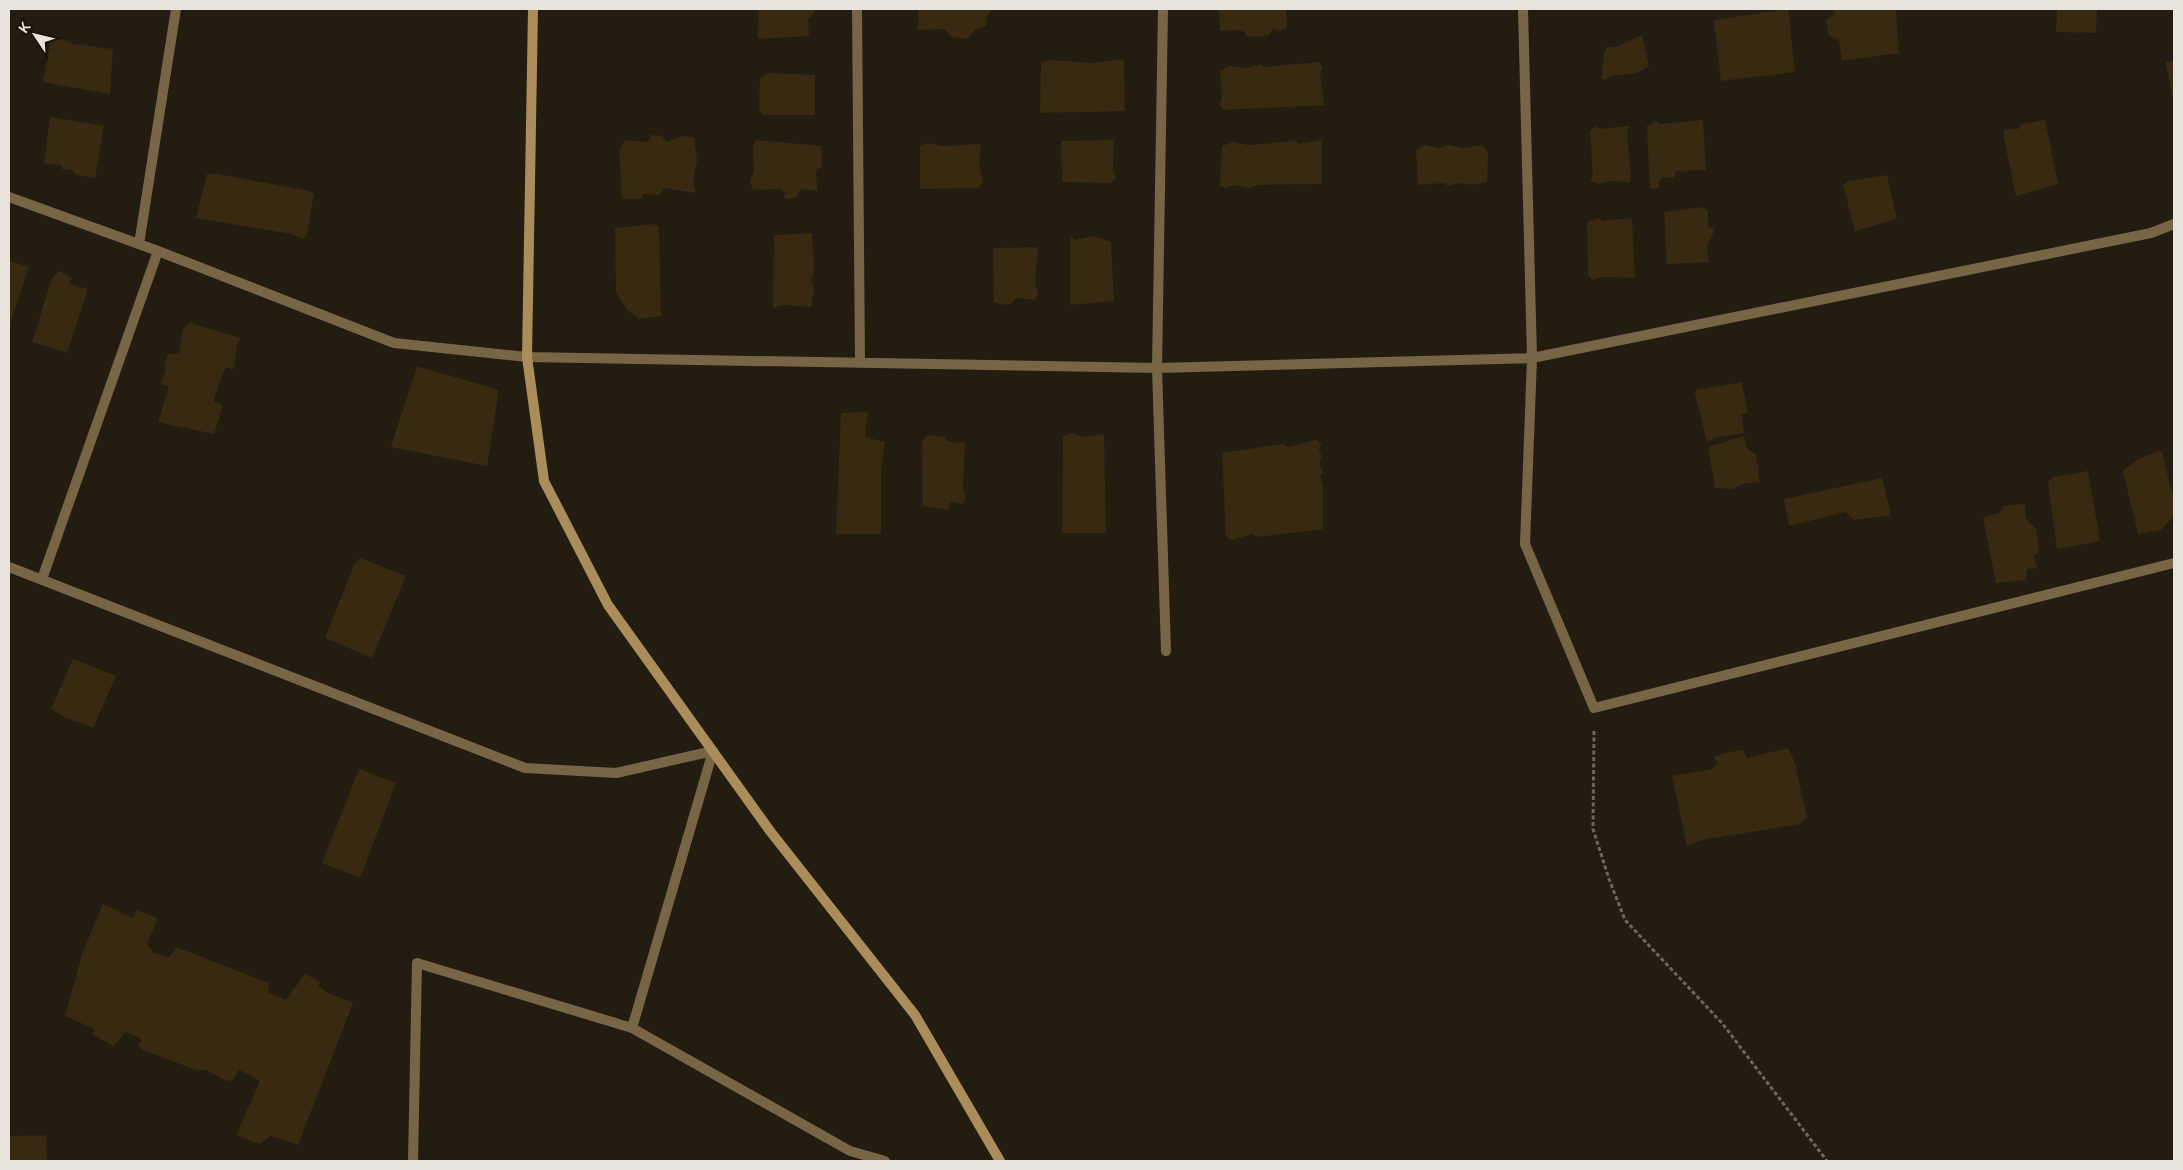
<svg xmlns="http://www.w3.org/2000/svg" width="2183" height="1170" viewBox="0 0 2183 1170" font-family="Raleway,sans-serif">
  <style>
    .building { fill: #382a10 }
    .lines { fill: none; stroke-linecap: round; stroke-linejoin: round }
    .path { stroke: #6e675e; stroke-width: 3; stroke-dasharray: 4 2.5; stroke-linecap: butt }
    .minor { stroke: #776546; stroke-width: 10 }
    .secondary { stroke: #ab8d5b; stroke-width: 10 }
  </style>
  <rect width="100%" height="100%" fill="#231c11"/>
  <path class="building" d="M759 9H815L814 14 808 19 809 36 757 39Z
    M919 9H992L986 19 987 26 975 30 968 39 952 37 945 29 917 30Z
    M1219 9H1286L1287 28 1278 31 1274 28 1269 35 1257 37 1247 36 1243 30 1220 31Z
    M1788 9 1795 72 1721 81 1714 20Z
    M1830 9H1896L1899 53 1842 61 1839 40 1830 36 1828 32 1826 21 1835 13Z
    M2057 9H2097L2096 33 2056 32Z
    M1642 35 1649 66 1637 73 1612 76 1605 80 1602 79 1604 53 1607 47H1616Z
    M60 38 73 44 113 49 110 94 43 82 51 40Z
    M1124 59 1125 111 1040 113 1041 62 1052 60 1090 63Z
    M2174 61V96L2172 97 2166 62Z
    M1319 62 1323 68 1320 72 1324 105 1223 110 1219 104 1222 100 1220 71 1229 66 1247 68 1260 64 1265 67Z
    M769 73 815 75V115H764L759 111 760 78Z
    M50 117 104 126 95 178 77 175 71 169 63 170 61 165 44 163Z
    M1703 120 1706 170 1676 171 1674 178 1662 177 1658 183 1660 188 1650 189 1647 126 1656 121 1660 124Z
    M2045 120 2058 184 2016 196 2003 133 2005 129H2018L2022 124Z
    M1595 126 1600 129 1630 126 1627 131 1631 182 1609 181 1600 184 1590 181 1593 176 1590 131Z
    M652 135 662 136 667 142 682 136 694 138 697 160 693 184 696 193 664 188 659 195 643 194 642 199H622L619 151 625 140 647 142Z
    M756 140 821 146 822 167 817 169 816 176 818 191 800 189 797 197 790 199 783 198 786 193 780 189 753 190 750 181 754 171 753 146Z
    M1114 140 1113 168 1116 178 1112 183 1062 182 1061 141Z
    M1322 140V184L1258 185 1249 188 1235 185 1225 188 1220 185 1222 146 1233 142 1248 145 1294 141 1299 144Z
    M927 143 942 146 981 144 979 163 983 182 979 188 920 189V146Z
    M1425 145 1439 148 1449 145 1463 148 1482 145 1488 152 1487 182 1472 185 1458 183 1448 186 1444 183 1418 185 1416 150Z
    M207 174H217L309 191 314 194 307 234 303 239 291 234 196 218Z
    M1887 175 1897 219 1855 231 1843 185 1848 181Z
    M1703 207 1708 211V227L1715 229 1707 247 1709 262 1667 264 1664 212Z
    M1598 218 1603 221 1632 218 1635 278 1603 277 1593 280 1588 276 1587 222Z
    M654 224 659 227 661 316 639 319 627 310 616 292 615 228Z
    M812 233 814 274 811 279 814 288 811 307 783 305 773 308 774 235Z
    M1070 236 1075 240 1094 236 1111 242 1114 301 1070 305Z
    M1038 247 1035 285 1038 294 1034 300 1016 298 1011 304 1003 305 994 302 993 248Z
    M9 261 29 267 9 327Z
    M59 271 73 278 69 282 73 285 88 289 67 353 32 342 52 278Z
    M190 323 241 338 237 345 234 367 232 370 227 367 223 373 213 402 221 404 222 409 214 434 158 422 169 386 160 384 166 371 165 363 168 354H179L183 330Z
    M417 366 499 390 487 466 391 447Z
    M1742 382 1748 413 1741 414 1744 433 1718 437 1707 442 1695 393 1696 390Z
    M865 412 868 413 865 437 885 442 881 472V534H836L841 413Z
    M1070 433 1085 437 1104 434 1106 533H1062L1063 436Z
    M928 435 945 437 947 441 959 443 965 441 963 489 966 498 962 504 950 502 948 510 923 506 922 442Z
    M1744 436 1747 448 1756 455 1760 482 1742 484 1732 489 1715 488 1708 447Z
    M1316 440 1322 444 1319 449 1322 458 1319 462 1323 472 1320 476 1323 485V529L1257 537 1252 534 1231 540 1226 536 1222 453 1283 444 1288 447Z
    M2159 450 2162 452 2174 501V516L2161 530 2138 534 2123 471 2135 461Z
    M2088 471 2100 541 2057 549 2048 482 2053 477Z
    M1882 478 1891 515 1854 520 1846 512 1789 526 1784 499Z
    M2025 504 2026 518 2036 529 2039 552 2033 556 2038 568 2027 569 2026 580 1996 583 1983 517 2000 513 2003 506Z
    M360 558 406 576 372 658 325 638 354 565Z
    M73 659 116 676 93 728 64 717 51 709Z
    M1788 748 1795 763 1807 818 1799 824 1702 840 1687 846 1672 776 1713 769 1717 763 1714 757 1723 753 1743 750 1747 758Z
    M359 769 396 783 361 876 357 877 322 863Z
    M103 904 133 918 136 910 158 918 147 944 154 953 169 957 176 948 184 950 269 983 268 992 286 1000 305 974 321 982 318 986 328 993 353 1003 298 1145 271 1136 259 1144 236 1135 260 1081 250 1075 239 1070 232 1081 225 1080 206 1070H196L143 1050 138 1046 142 1039 126 1032 113 1046 92 1034 95 1030 90 1027 65 1016 83 951Z
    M46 1135 47 1161H9V1136Z"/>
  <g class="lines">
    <path class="path" d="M1594 731 1593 829 1609 879 1625 920 1722 1023 1827 1161"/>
    <path class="minor" d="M857 9 860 363
      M1163 9 1157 368 1166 651
      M1523 9 1532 358 1525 544 1594 708 2174 563
      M9 197 158 251 394 343 527 357 1157 368 1532 358 2151 233 2174 224
      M139 244 176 9
      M9 567 525 768 616 773 713 751 632 1028 417 963 413 1161
      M42 579 158 251
      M632 1028 850 1151 885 1161"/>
    <path class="secondary" d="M533 9 527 357 544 481 608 605 770 831 915 1015 1000 1161"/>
  </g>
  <rect width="2183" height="1170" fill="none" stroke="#e8e3dc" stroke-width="20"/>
  <g transform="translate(35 35) rotate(305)" stroke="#1a1309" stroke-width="4" paint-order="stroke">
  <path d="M0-4L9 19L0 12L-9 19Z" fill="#e8e3dc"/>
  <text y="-8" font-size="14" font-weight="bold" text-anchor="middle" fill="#e8e3dc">K</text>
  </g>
</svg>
